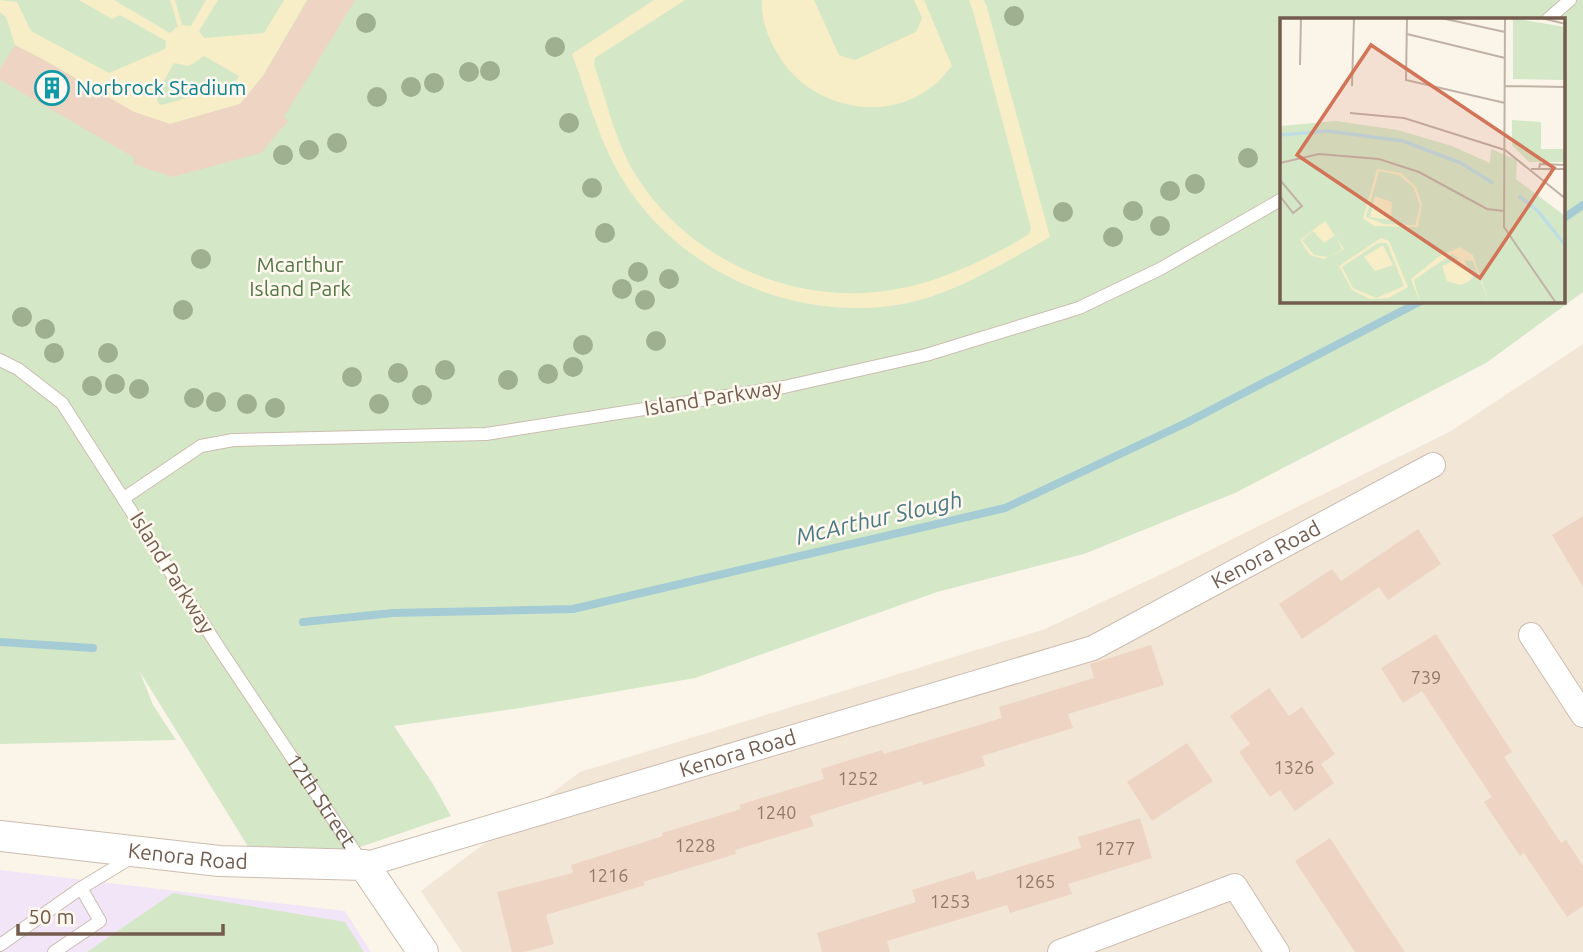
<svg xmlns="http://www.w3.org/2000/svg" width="1583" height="952" viewBox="0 0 1583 952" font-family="Ubuntu,sans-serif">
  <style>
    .residential { fill: #f2e6d7 }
    .education { fill: #f1e5f7 }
    .green { fill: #d4e8c8; fill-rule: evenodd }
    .sand { fill: #f7edc6; fill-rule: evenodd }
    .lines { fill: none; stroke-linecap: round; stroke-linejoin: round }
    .stream { stroke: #a5ccd4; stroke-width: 8 }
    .building { fill: #eed4c2 }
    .service-casing { stroke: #ccbcaf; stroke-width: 14 }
    .minor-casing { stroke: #ccbcaf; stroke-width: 26 }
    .tertiary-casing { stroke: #ccbcaf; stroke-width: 32 }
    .service { stroke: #fff; stroke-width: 12 }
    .minor { stroke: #fff; stroke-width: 24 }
    .tertiary { stroke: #fff; stroke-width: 30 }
    .tree { fill: #9fb090 }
    .labels { text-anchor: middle; stroke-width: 5; stroke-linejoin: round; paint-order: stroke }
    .number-label { font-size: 18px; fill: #927a6b }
    .culture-label { font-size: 21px; fill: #0d838f; stroke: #fef8ef; text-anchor: start }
    .park-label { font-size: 21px; fill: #547847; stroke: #fef8ef }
    .street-label { font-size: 21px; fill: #735c4e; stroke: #fef8ef }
    .water-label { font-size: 23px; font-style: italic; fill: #497a85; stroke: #fef8ef }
    .inset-river { fill: none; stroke: #bedde3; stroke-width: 3.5 }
    .inset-road { fill: none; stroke: #c1b2a6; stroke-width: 2 }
    .view { fill: #d17457; fill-opacity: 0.15; stroke: #d17457; stroke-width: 3.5 }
    .inset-edge { fill: none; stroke: #735c4e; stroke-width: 3.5 }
  </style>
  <rect width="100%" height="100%" fill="#fbf4e9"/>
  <path class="residential" d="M1583 344V952H462L421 891 580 772 1045 629 1168 571 1451 431Z"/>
  <path class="education" d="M0 870 345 911 371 952H0Z"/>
  <path class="green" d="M0 0H1583V292L1486 363 1235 493 1084 554 937 592 695 678 520 708 394 726 433 784 451 816 328 858 252 853 140 672 153 705 176 740 0 744ZM1282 19H1564V301H1282Z
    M173 893 345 922 364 952H87Z"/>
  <path class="sand" d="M0 0 17 2 31 31 109 73 165 49 166 41 120 15 112 19 79 0H114L170 33 178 26 170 0H175L182 25 191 26 206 0H218L199 31 204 38 264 33 284 0H307L263 76 240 104 170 124 134 112 15 45 6 17 0 12ZM204 56 239 76 233 85 162 105 158 103 156 95 174 63 189 66Z
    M654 0H685L595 58 594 65C607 101 615 141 635 174 689 261 796 308 897 289 940 282 992 257 1029 234L1031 228 973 11 969 0H984L987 7 1050 237C1000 265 947 299 890 306 785 319 675 268 621 177 599 140 587 95 572 54Z
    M762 0H814L839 55 855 60 916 32 922 18 914 0H924L952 66C946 72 941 80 934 85 884 127 805 106 776 51 767 35 761 19 762 0Z"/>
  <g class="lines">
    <path class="stream" d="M1564 218 1583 205
      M303 622 393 613 573 609 1005 508 1186 423 1421 301
      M0 642 93 648"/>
  </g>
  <path class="building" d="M308 0H355L284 117 288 121 261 153 173 177 133 164 135 158 0 80V69L15 45 44 60 134 112 170 124 240 104 263 76Z
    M1583 516V587L1552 535Z
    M1418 529 1441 564 1388 600 1379 587 1302 639 1279 604 1332 569 1341 581Z
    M1436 634 1512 752 1504 757 1561 843 1566 840 1583 866V906L1567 917 1524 853 1520 856 1484 802 1492 797 1422 691 1403 703 1381 668Z
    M1151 645 1164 685 1068 714 1073 728 982 756 985 766 924 785 922 781 810 816 814 826 735 850 736 854 643 882 645 885 546 915 554 944 524 952H512L497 892 573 873 571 865 663 836 662 833 741 809 739 805 824 779 821 769 882 750 884 754 1002 718 999 707 1094 678 1090 664Z
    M1269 688 1289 716 1302 707 1335 754 1321 764 1334 783 1295 811 1280 790 1270 797 1239 752 1250 744 1230 716Z
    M1187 743 1213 781 1152 821 1127 782Z
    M1140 818 1152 858 1068 884 1072 894 1010 913 1007 905 887 941 890 952H822L817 933 916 902 912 890 974 871 977 880 1081 848 1078 837Z
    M1330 838 1365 892 1405 952H1355L1295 861Z"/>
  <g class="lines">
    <g class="service-casing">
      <g id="service">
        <path d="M1548 19 1570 0"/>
        <path id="s1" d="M0 360 18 369 62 403 219 648 363 864"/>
        <path d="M124 498 201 446 233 440 486 434 784 387 926 355 1079 308 1160 269 1282 199"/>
        <path d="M0 945 81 888 134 856"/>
        <path d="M54 952 100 921 81 888"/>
      </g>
    </g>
    <g class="minor-casing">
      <g id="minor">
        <path d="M1531 635 1583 715"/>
        <path id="s2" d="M364 865 1093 648 1433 465"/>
        <path d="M1060 952 1235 886 1277 952"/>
      </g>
    </g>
    <g class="tertiary-casing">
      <g id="tertiary">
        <path id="s3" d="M0 836 219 861 364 865 423 952"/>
      </g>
    </g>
    <use href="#service" class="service"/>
    <use href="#minor" class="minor"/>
    <use href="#tertiary" class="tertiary"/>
  </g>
  <g class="tree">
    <circle cx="1014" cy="16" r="10"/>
    <circle cx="366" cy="23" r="10"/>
    <circle cx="555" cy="47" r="10"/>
    <circle cx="490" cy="71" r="10"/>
    <circle cx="469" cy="72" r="10"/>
    <circle cx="434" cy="83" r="10"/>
    <circle cx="411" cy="87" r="10"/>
    <circle cx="377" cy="97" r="10"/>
    <circle cx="569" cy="123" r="10"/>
    <circle cx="337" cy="143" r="10"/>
    <circle cx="309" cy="150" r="10"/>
    <circle cx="283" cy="155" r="10"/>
    <circle cx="1248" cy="158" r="10"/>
    <circle cx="1195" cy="184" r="10"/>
    <circle cx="592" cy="188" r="10"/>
    <circle cx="1170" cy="191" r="10"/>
    <circle cx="1133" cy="211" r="10"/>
    <circle cx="1063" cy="212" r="10"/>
    <circle cx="1160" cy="226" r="10"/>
    <circle cx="605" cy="233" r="10"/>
    <circle cx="1113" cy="237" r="10"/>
    <circle cx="201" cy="259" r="10"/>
    <circle cx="638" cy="272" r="10"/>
    <circle cx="669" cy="279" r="10"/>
    <circle cx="622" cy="289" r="10"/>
    <circle cx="645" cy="300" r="10"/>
    <circle cx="183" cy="310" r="10"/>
    <circle cx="22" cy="317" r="10"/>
    <circle cx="45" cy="329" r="10"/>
    <circle cx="656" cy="341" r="10"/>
    <circle cx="583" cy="345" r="10"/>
    <circle cx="54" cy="353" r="10"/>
    <circle cx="108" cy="353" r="10"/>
    <circle cx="573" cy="367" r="10"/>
    <circle cx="445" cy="370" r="10"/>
    <circle cx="398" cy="373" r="10"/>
    <circle cx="548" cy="374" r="10"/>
    <circle cx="352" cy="377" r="10"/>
    <circle cx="508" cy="380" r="10"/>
    <circle cx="115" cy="384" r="10"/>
    <circle cx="92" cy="386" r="10"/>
    <circle cx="139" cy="389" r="10"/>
    <circle cx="422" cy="395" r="10"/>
    <circle cx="194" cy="398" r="10"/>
    <circle cx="216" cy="402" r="10"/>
    <circle cx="247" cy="404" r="10"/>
    <circle cx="379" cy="404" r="10"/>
    <circle cx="275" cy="408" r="10"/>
  </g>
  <defs>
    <g id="building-ring" transform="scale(1.75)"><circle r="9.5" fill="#fef8ef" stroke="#0f9aa8" stroke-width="1.5"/><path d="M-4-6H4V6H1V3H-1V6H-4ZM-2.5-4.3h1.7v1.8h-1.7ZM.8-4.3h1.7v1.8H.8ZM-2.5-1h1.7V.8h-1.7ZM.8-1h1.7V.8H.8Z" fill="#0f9aa8"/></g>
  </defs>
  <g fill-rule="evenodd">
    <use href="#building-ring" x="52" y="88"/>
  </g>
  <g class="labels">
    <g class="number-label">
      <text x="1426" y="684">739</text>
      <text x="1294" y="774">1326</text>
      <text x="858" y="785">1252</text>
      <text x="776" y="819">1240</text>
      <text x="695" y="852">1228</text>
      <text x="1115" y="855">1277</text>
      <text x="608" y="882">1216</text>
      <text x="1035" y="888">1265</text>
      <text x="950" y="908">1253</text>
    </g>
    <g class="culture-label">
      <text x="76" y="95">Norbrock Stadium</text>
    </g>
    <g class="park-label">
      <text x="300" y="272">Mcarthur<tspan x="300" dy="24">Island Park</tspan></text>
    </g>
    <g class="street-label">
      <text transform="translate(713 398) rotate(-9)" y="7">Island Parkway</text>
      <text dy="7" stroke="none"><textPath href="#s2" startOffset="957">Kenora Road</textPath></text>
      <text transform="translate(172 573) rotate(58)" y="7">Island Parkway</text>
      <text dy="7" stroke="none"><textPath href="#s2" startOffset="390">Kenora Road</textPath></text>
      <text dy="7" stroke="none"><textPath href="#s1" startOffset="550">12th Street</textPath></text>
      <text dy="7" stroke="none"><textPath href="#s3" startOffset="189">Kenora Road</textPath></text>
    </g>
    <g class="water-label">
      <text transform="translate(879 518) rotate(-13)" y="8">McArthur Slough</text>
    </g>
  </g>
  <g transform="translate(1280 18)">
    <rect width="285" height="285" fill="#fbf4e9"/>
    <path d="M233 0 285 9V62L233 61ZM232 102 261 104V131H285V144H249L232 127ZM56 103 118 112 172 128 210 145 211 131 237 142 236 161 285 198V285H0V108Z" fill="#d4e8c8"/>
    <path d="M97 151 121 155 136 169 142 186 138 209 94 208 83 200ZM99 153 119 157 134 170 140 188 135 207 104 206 86 199ZM95 178 112 184 111 202 90 199ZM45 203 64 231 44 241 30 237 20 222ZM33 213 44 225 55 217 62 231 48 239 34 237 22 222ZM101 220 109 223 128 269 109 280 90 281 72 272 59 248ZM98 225H107L124 268 96 280 73 270 62 249ZM103 227 113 247 95 253 84 239ZM180 229 193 237 209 285 193 243 184 242 193 259 188 264 180 267 167 263 162 248 179 241 172 236 134 262 140 285 131 261 158 239Z" fill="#f7edc6" fill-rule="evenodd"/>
    <path class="inset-river" d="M0 117 48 113 123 123 181 145 213 165M239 178 257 192 286 228"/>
    <path class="inset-road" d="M127 0 126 62 225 85M161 0 225 14M225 0 224 209 276 285M261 0 286 6M127 16 225 40M20 47 21 0M72 68 74 0M225 68 286 69M70 95 124 100 225 132 286 181M0 145 39 136 99 141 139 154 207 191 224 193M251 151H286M259 151 260 146 286 147M0 162 22 188 13 195 0 178"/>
    <path class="view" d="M91 27 274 150 200 260 17 137Z"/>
    <rect width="285" height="285" class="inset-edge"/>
  </g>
  <path d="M18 924v10h205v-10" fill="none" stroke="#735c4e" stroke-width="3.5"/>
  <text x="28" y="924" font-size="21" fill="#735c4e" stroke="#fef8ef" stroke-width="5" paint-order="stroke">50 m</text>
</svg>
